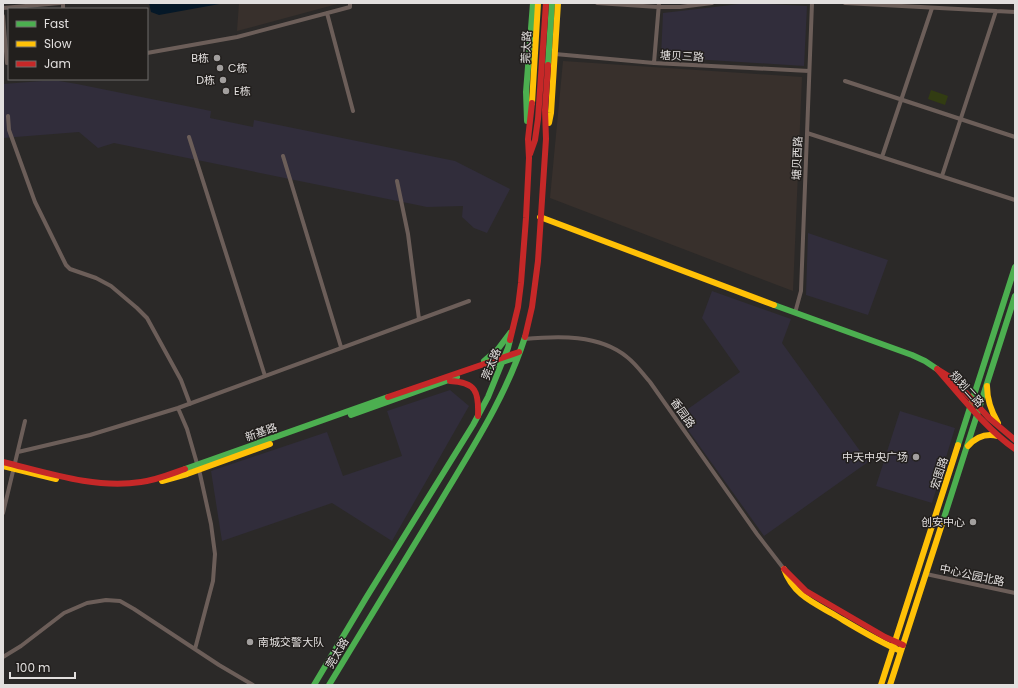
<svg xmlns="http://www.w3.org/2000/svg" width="1018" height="688" viewBox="0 0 1018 688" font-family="Poppins,'Noto Sans SC',sans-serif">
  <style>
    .commercial { fill: #312d3b }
    .built { fill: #38302c }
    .green { fill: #323c12 }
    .water { fill: #051828 }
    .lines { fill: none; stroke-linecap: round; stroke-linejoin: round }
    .street { stroke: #6c5e59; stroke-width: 4 }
    .fast { stroke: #4caf50; stroke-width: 6 }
    .slow { stroke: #ffc107; stroke-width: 6 }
    .jam { stroke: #c62828; stroke-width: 6 }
    .poi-dot { fill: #a29f9e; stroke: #221f1d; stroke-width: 1.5 }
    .labels { text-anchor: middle; stroke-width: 3; stroke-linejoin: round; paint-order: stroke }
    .street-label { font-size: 11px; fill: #e2dfde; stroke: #221f1d }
    .poi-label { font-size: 11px; fill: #e2dfde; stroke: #221f1d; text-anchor: end }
  </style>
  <rect width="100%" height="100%" fill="#2b2928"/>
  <path class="commercial" d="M748 3 807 6 804 66 661 57 663 13Z
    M42 81H59L77 84 211 111 210 118 253 127 254 120 455 161 510 189 487 233 474 228 462 217 463 206 427 207 114 143 98 148 79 132 3 138V84Z
    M808 233 888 260 868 315 806 295Z
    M712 291 791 319 782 343 868 462 764 536 678 416 740 372 702 318Z
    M450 390 469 406 392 541 332 503 222 541 211 471 327 432 343 476 402 456 387 411Z
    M900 411 955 428 932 503 876 486Z"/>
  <path class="built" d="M239 3H341L237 31Z
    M563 61 802 77 793 291 550 198Z"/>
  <path class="green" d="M931 90 948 96 945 105 928 99Z"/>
  <path class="water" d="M149 3H225L159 15 151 12Z"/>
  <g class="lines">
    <path class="street" d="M63 3V9
      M597 3 658 7H680L712 3
      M845 3 1015 12
      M3 8 60 3
      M327 13 353 111
      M3 16 7 63
      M147 53 237 37 350 7V3
      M555 54 654 63 809 71
      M654 63 659 3
      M845 81 1015 137
      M8 116 9 130 35 202 66 265 70 269 96 278 111 286 137 308 147 318 181 380 190 404
      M807 133 1015 200
      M189 137 265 376
      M283 156 341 347
      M882 157 932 8
      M942 176 996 11
      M397 181 408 234 419 319
      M795 313 801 291 812 3
      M524 339C558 336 599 334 627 357 636 364 643 374 650 382L757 534 784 569
      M178 408 187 429 200 474 211 524 215 554 213 581 195 649
      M18 452 90 435 178 408 469 301
      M3 513 25 421
      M926 574 1015 593
      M3 657 21 646 64 613 87 603 106 600 120 601 134 609 219 665 253 685"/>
    <path class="fast" d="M548 65 552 3
      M527 121 526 92 533 3
      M774 305 912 355 925 361 937 369
      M484 361 498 349 510 333
      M488 367 517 357
      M351 415 457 377
      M958 445 1015 267
      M185 469 388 397
      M942 524 1015 296
      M314 685 366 598 473 425 488 397 508 348 510 340
      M329 685C366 625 402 564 439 504 471 450 506 397 525 337"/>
    <path class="slow" d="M532 103 538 3
      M549 123 551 113 558 3
      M540 217 774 305
      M987 386C987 400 991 411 998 423
      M968 446C976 437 986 433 998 436
      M3 466 56 479
      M162 481 187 474 270 444
      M784 569C793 594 812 602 833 614 855 627 877 641 901 651
      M881 685 958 445
      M890 685 942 524"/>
    <path class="jam" d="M530 154 535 140 538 119 546 3
      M525 337 532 307 538 261 546 139 545 110 548 65
      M510 340 518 307 521 283 526 218 529 158 528 139 532 103
      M450 381C476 382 479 392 478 416
      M388 397 519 352
      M1015 440 989 418 953 379 937 369C960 395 987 430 1015 449
      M3 462C48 473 95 489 141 482 157 480 171 474 185 469
      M784 569 806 591 885 637 903 645"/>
  </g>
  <g class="poi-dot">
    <circle cx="217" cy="58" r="4"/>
    <circle cx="220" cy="68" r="4"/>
    <circle cx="223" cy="80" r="4"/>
    <circle cx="226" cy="91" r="4"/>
    <circle cx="916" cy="457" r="4"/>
    <circle cx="973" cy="522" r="4"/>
    <circle cx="250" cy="642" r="4"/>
  </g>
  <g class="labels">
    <g class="street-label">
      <text transform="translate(526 47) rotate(-87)" y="4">莞太路</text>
      <text transform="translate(682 56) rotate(3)" y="4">塘贝三路</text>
      <text transform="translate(797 158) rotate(-88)" y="4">塘贝西路</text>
      <text transform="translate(491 364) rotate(-68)" y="4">莞太路</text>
      <text transform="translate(967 389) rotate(48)" y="4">规划二路</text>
      <text transform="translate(683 413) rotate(55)" y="4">香园路</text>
      <text transform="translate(261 432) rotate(-19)" y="4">新基路</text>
      <text transform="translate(939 473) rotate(-72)" y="4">宏图路</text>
      <text transform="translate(972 575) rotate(12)" y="4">中心公园北路</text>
      <text transform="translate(337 653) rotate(-59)" y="4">莞太路</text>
    </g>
    <g class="poi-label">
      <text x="209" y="62">B栋</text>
      <text x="228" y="72" text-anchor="start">C栋</text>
      <text x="215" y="84">D栋</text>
      <text x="234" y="95" text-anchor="start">E栋</text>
      <text x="908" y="461">中天中央广场</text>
      <text x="965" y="526">创安中心</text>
      <text x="258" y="646" text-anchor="start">南城交警大队</text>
    </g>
  </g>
  <rect width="1018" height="688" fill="none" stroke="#e2dfde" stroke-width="8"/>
  <rect x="8" y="8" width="140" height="72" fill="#221f1d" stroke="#6f6c6a"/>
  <rect x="16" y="21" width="20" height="6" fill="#4caf50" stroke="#6f6c6a"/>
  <text x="44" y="28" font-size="12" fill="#e2dfde">Fast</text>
  <rect x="16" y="41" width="20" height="6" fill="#ffc107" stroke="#6f6c6a"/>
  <text x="44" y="48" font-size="12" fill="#e2dfde">Slow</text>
  <rect x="16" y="61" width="20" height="6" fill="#c62828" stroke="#6f6c6a"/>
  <text x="44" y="68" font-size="12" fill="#e2dfde">Jam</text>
  <path d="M10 672v6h65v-6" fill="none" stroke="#e2dfde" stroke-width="2"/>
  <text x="16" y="672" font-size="12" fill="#e2dfde" stroke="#221f1d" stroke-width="3" paint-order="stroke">100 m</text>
</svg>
